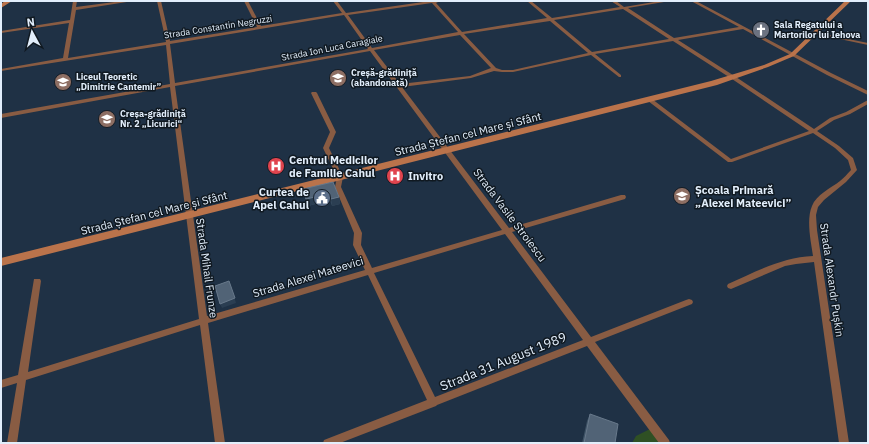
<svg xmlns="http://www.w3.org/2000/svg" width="869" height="444" viewBox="0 0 869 444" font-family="'IBM Plex Sans',sans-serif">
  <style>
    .green { fill: #2f5024 }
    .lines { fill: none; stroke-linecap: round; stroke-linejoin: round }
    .minor { fill: #895c43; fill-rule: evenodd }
    .secondary { fill: #ba734b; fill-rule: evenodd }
    .wall { fill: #3f5366 }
    .shaded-wall { fill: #2b3e52 }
    .building { fill: #516376; stroke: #68798b }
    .labels { text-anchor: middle; stroke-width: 3; stroke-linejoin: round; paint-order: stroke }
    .far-poi-label { font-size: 9px; font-weight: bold; fill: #e2eefb; stroke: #101921; text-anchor: start }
    .far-street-label { font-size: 9px; fill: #e2eefb; stroke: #101921 }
    .street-label { font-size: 11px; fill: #e2eefb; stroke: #101921 }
    .poi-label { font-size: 11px; font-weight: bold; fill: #e2eefb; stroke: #101921; text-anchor: start }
    .near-street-label { font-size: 13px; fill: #e2eefb; stroke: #101921 }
  </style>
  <rect width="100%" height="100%" fill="#1f3145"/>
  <path class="green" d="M650 429 659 443H632L636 436Z"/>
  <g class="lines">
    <path class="minor" d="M73 1H77L76 7 122 1H133L76 10 68 58 166 42 157 1H161L170 41 257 27 244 1H248L261 26 342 13 333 1H337L346 13 430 1H440L436 3 462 32 547 18 527 1H531L552 18 620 7 611 1H616L624 7 660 1H670L628 8 674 38 739 27 691 1H696L831 73 868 91V95L866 94 827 75 743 29 678 40 736 77 814 129 830 118 846 112 868 100V104L850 114 834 120 817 131 839 146 853 158 857 170 846 182 824 200 818 207 816 215 817 230 849 443H839L814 262 796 264 785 266 731 289 728 288 727 286 728 284C755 272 783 257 813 256 811 242 806 220 812 206 816 195 831 188 840 181 844 178 847 174 851 170L848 160 835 148 813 133 732 162H728L648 101V99H652L731 159 809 131 732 79 673 41 595 54 621 75V77H619L591 55 513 72H502L494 71 471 78 402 87 509 228 621 195H625L626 197 625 199 512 232 591 337 686 300 689 299 692 300 693 302 692 304 595 342 669 440 670 443H659L587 346 437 405 436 406 340 443H323L324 440 427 400 368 275 208 323 225 443H215L200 325 26 380 17 443H7L17 383 1 388V380L18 375 34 279H40L41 281 28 372 199 319 170 87 1 118V114L170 84 166 45 1 71V69L63 58 69 23 1 33V31L70 20ZM432 3 458 32 372 48 348 15ZM623 9 669 39 592 52 554 20ZM344 15 368 49 175 83 170 44ZM550 21 588 53 513 70H502L496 68 464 34ZM460 35 491 68 470 76 400 84 374 50ZM370 51 502 230 372 268 361 245 362 233 341 187 343 177 329 148 336 132 317 93 316 92H312L311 93 330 132 323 148 337 177 335 187 354 233 353 245 365 270 207 316 175 86ZM505 234 583 340 435 397 374 273Z
      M814 32 868 43V45L816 34 814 33Z"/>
    <path class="secondary" d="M5 1H12L1 8V4Z
      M845 1H851L794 56 768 67 717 85 1 266V258L711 81 764 65 790 54Z"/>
  </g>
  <path class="wall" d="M303 189 339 197 340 204 332 206 330 200 308 206 304 195Z
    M590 414 615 443H582L587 421Z"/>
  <path class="shaded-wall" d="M329 194 330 200 308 206 306 199Z
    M339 197 340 204 332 206 331 199Z
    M231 286 236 303 222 308 220 304Z"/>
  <path class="building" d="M333 182 339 197 331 199 329 194 306 199 303 189Z
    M229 281 235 298 220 304 215 286Z
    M590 414 618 424 615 443H584Z"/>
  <defs>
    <g id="church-disc" transform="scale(0.9)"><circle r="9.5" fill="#6b7280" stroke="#101921"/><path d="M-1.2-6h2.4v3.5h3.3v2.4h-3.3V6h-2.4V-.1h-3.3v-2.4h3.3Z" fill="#fff"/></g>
    <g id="school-disc" transform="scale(0.9)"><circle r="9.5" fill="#8d6e63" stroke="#101921"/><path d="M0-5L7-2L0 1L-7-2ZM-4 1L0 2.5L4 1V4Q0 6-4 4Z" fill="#fff"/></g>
    <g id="hospital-disc" transform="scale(0.9)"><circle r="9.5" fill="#e0444e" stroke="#101921"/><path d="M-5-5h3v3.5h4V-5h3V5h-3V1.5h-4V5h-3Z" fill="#fff"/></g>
    <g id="civic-disc" transform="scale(0.9)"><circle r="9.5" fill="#5c6f8a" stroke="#101921"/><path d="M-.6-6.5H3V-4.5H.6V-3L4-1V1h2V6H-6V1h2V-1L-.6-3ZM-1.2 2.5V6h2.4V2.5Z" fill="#fff"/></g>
  </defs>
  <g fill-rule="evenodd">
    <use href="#church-disc" x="761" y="30"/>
    <use href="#school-disc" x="338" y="78"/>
    <use href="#school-disc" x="63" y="82"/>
    <use href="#school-disc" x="107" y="119"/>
    <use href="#hospital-disc" x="276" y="166"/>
    <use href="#hospital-disc" x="395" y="176"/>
    <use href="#school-disc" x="682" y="196"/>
    <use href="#civic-disc" x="322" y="198"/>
  </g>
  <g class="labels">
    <g class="far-poi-label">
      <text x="774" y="28">Sala Regatului a<tspan x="774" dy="10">Martorilor lui Iehova</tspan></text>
      <text x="351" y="76">Creșă-grădiniță<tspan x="351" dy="10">(abandonată)</tspan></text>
      <text x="76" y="80">Liceul Teoretic<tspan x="76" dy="10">„Dimitrie Cantemir”</tspan></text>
      <text x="120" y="117">Creșa-grădiniță<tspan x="120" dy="10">Nr. 2 „Licurici“</tspan></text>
    </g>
    <g class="far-street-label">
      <text transform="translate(218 27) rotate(-9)" y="3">Strada Constantin Negruzzi</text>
      <text transform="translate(332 48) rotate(-11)" y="3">Strada Ion Luca Caragiale</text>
    </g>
    <g class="street-label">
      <text transform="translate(468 134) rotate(-14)" y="4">Strada Ștefan cel Mare și Sfânt</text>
      <text transform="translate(154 213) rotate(-14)" y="4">Strada Ștefan cel Mare și Sfânt</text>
      <text transform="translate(510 215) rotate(53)" y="4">Strada Vasile Stroiescu</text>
      <text transform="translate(207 268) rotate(82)" y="4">Strada Mihail Frunze</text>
      <text transform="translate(308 277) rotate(-17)" y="4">Strada Alexei Mateevici</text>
      <text transform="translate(832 280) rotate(82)" y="4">Strada Alexandr Pușkin</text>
    </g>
    <g class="poi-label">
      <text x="289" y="164">Centrul Medicilor<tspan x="289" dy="13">de Familie Cahul</tspan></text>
      <text x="408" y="180">Invitro</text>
      <text x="695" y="194">Școala Primară<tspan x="695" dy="13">„Alexei Mateevici”</tspan></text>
      <text x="309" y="196" text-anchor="end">Curtea de<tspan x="309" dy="13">Apel Cahul</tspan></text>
    </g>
    <g class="near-street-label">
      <text transform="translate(503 361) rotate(-22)" y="5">Strada 31 August 1989</text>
    </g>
  </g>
  <rect width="869" height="444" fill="none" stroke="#e2eefb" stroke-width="4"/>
  <g transform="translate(32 32) rotate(353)" stroke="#101921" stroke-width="3" paint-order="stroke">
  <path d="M0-3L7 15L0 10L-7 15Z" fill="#e2eefb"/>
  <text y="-6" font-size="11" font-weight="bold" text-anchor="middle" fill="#e2eefb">N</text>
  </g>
</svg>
